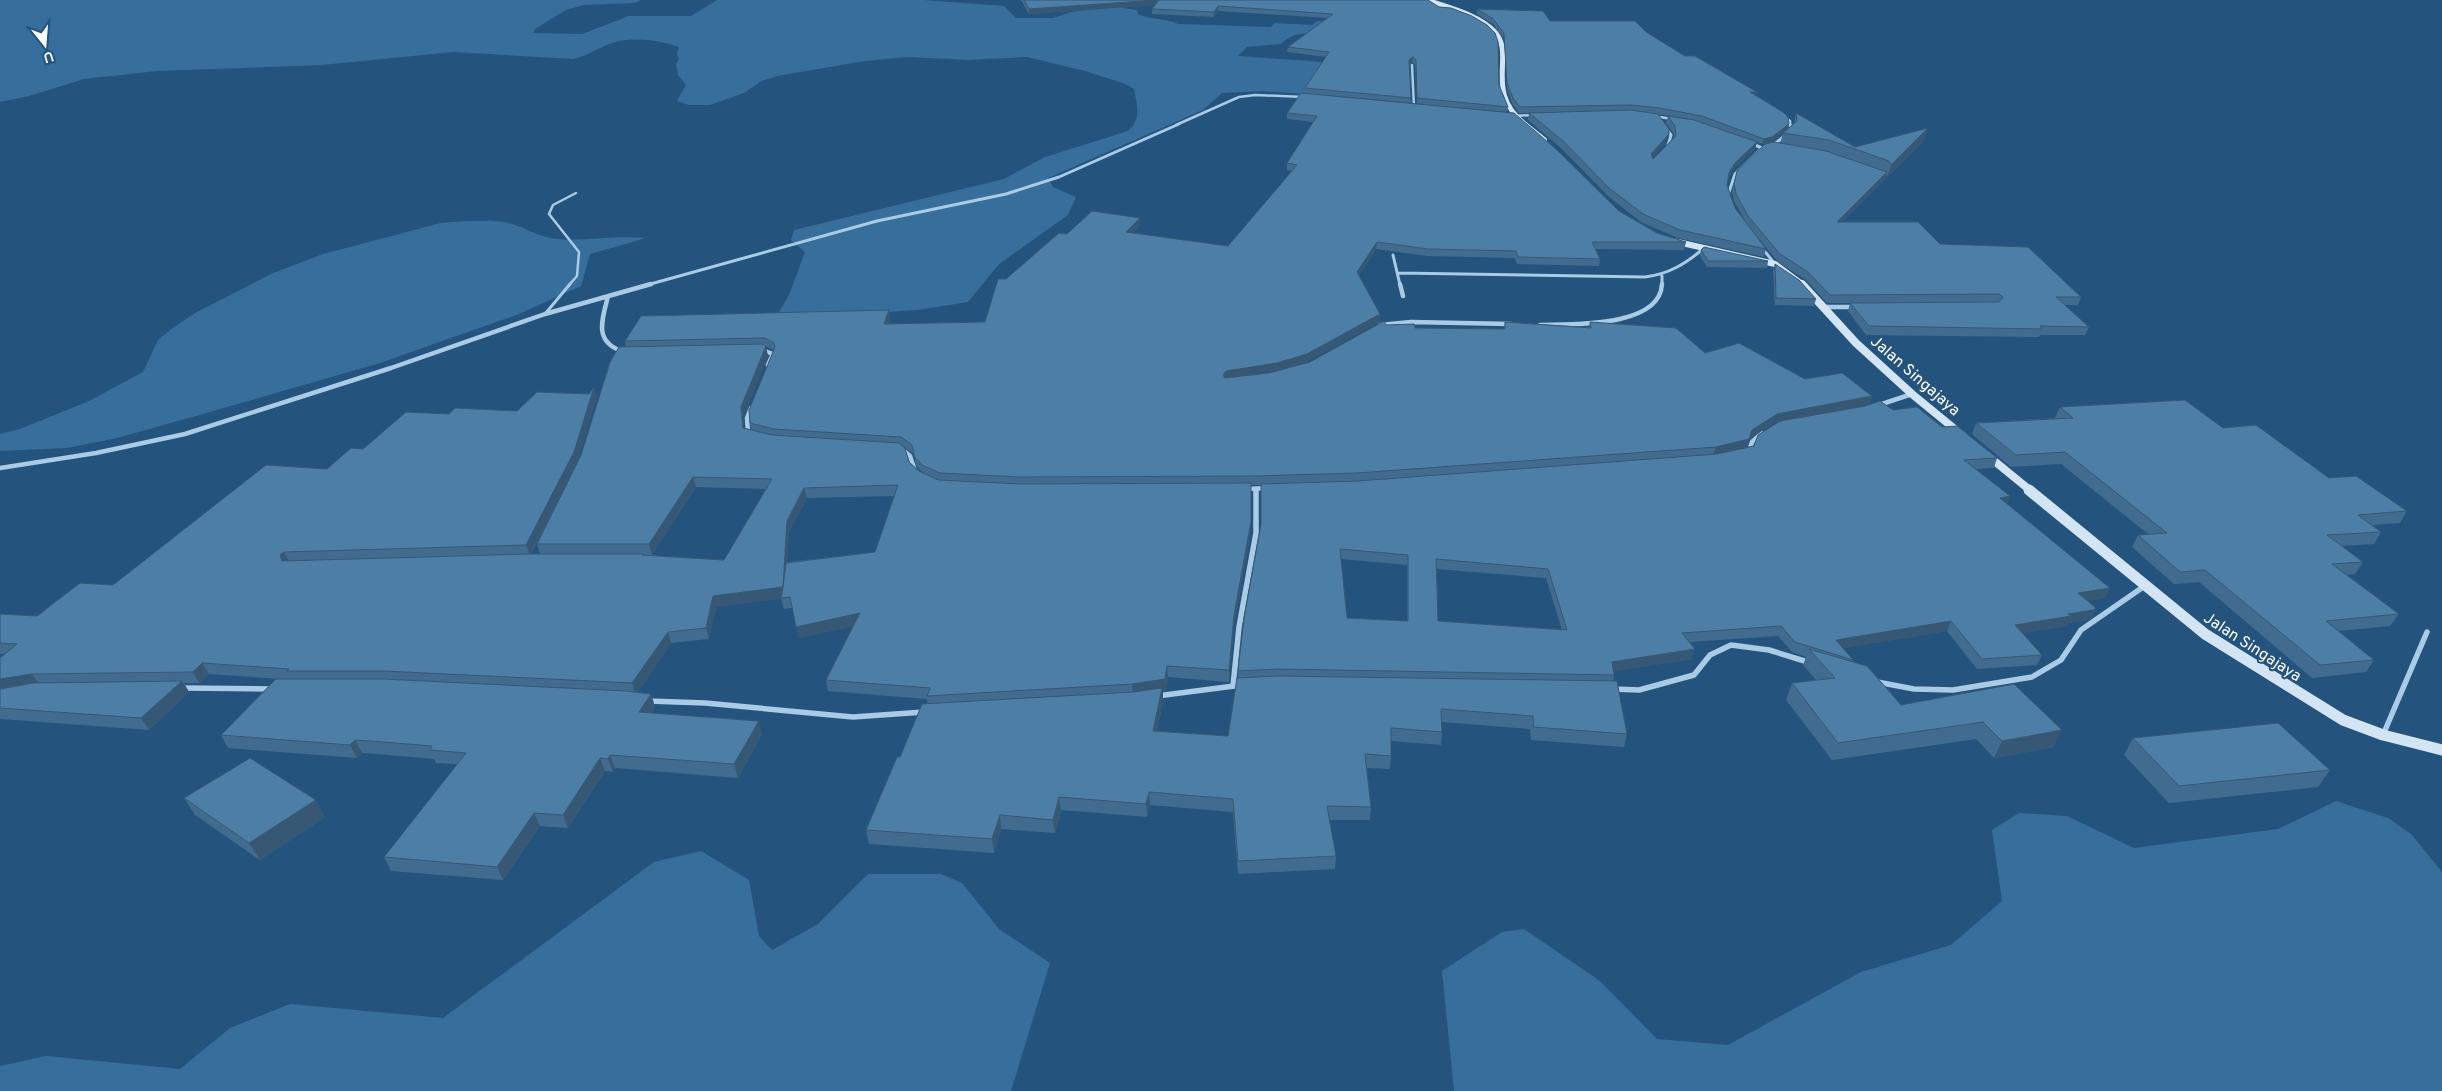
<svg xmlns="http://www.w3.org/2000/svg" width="2442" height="1091" viewBox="0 0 2442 1091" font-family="Overpass,sans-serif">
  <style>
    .green { fill: #386e9b }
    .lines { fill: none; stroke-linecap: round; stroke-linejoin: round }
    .lane-far1 { stroke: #a9cbe5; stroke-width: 2.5 }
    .lane { stroke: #a9cbe5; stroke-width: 3 }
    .street-far3 { stroke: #a9cbe5; stroke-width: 2.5 }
    .street-far2 { stroke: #a9cbe5; stroke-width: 3 }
    .street-far1 { stroke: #a9cbe5; stroke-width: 4.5 }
    .street { stroke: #a9cbe5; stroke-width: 5.5 }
    .secondary-far3 { stroke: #d3e5f5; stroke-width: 5 }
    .secondary-far2 { stroke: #d3e5f5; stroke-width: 6 }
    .secondary-far1 { stroke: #d3e5f5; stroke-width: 8 }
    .secondary { stroke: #d3e5f5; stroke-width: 11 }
    .wall { fill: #426c8f; fill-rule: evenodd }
    .shaded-wall { fill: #365874 }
    .building { fill: #4d7ea6; stroke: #365874; fill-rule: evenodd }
    .labels { text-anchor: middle; stroke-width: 4; stroke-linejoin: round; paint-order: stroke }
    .street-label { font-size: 16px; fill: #fff; stroke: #24547d }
  </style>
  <rect width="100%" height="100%" fill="#24547d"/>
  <path class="green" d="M0 0H641L635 3 584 5 566 10 535 29 533 33 582 34 629 16H691L717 0H924L1004 6 1016 18H1053L1071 12 1116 7 1137 10 1138 14C1151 20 1166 18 1178 24L1271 27 1274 23 1312 25 1317 21 1339 23 1336 34C1318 34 1295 29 1281 44L1247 47 1238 56 1352 64 1333 96 1263 91 1222 93 1203 110 1048 178 1053 187 1076 197 1068 215 999 264 968 302 918 310 775 319 789 295 805 252 791 240 794 230 1004 179 1045 157 1128 131C1142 119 1137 105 1134 89L1126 84 1085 71 1027 57 968 60 908 57 865 61 777 76 762 81 744 93 710 105H689L677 101 686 85 678 75 676 64 679 59 677 53 679 47C658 40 631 36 609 44 595 50 589 55 573 59L453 52 322 65 157 71 84 79 29 96 0 102Z
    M466 221C480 221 495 220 509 223 526 228 539 237 557 239 586 241 616 235 646 238L590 254 581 286 519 314 380 363 203 414 117 438 67 448 0 451V434L20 429 89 401 143 372 158 340 174 327 195 313 271 274 323 254 441 223Z
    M2336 801 2388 818 2411 834 2442 872V1091H1454L1442 971 1502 932 1524 929 1600 981 1657 1039 1728 1045 1861 972 1951 945 2002 901 1992 830 2019 813 2067 816 2134 848 2278 829Z
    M701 851 749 880 759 936 772 950 818 924 868 874H941L962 883 999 929 1050 963 1011 1091H0V1066L46 1056 180 1069 230 1028 290 1004 443 1018 654 862Z"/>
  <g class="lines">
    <path class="lane-far1" d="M569 285 577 276 579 252 549 214 553 205 576 193"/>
    <path class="lane" d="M545 314 570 284"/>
    <path class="street-far3" d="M1412 65 1414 107
      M1514 116 1533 115
      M1654 116 1672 119
      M1784 116 1790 121V125
      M1176 125 1239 97 1255 95 1304 97"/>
    <path class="street-far2" d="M1665 127 1671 135 1668 145
      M1772 146 1791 131 1790 124
      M1728 195 1735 174 1762 148 1750 143
      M1762 248 1775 264
      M1393 255 1400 285
      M1398 273 1645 277C1669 274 1685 264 1703 249
      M1662 276V285
      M647 285 877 221 1006 194 1059 177 1179 124"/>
    <path class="street-far1" d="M1400 284 1403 296
      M608 296C602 321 593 342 624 352
      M1825 307H1854
      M1380 325 1411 322 1511 324
      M1540 325C1571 324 1660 328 1662 284
      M762 350 773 354 768 365
      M1879 405 1912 394
      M748 434 747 418 751 408
      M902 449 910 456 915 471
      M1749 451 1752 442 1762 433
      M0 468 96 453 185 434 391 368 545 314 651 284
      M1246 489 1268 488"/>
    <path class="street" d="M1877 682 1914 689 1953 690 2032 677 2061 660 2081 630 2146 585
      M1233 686 1239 627 1256 533V490
      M181 688 272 689
      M1613 689 1639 690 1694 675 1710 655 1731 645 1769 650 1811 663
      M1157 696 1242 685
      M648 701 705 703 853 717 924 712
      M2383 735 2427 632"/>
    <path class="secondary-far3" d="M1427 0C1449 8 1477 14 1494 31 1517 54 1482 91 1526 125"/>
    <path class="secondary-far2" d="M1524 124 1544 140
      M1673 241 1775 264 1803 285"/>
    <path class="secondary-far1" d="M1802 284 1856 343 1912 394 1962 435
      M1987 455 2031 491"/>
    <path class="secondary" d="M2029 490 2205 634 2343 720 2383 735 2442 750"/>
  </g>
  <path class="wall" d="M1021 0H1428L1499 85 1508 107 1507 112 1417 104 1415 65 1412 62 1410 65 1411 103 1305 93V88L1326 57 1287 52 1288 47 1327 18 1218 11 1214 17 1152 14V9L1155 5 1029 14Z
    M1477 9 1550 21 1646 32 1685 56 1756 96 1787 129 1794 124 1796 113 1855 147 1924 140 1887 177 1886 174 1885 179 1842 222 1940 244 2081 297 2078 305H2065L2089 327 2085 335H2040L2039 337 1866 335 1848 311 1850 303H1827L1806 280 1778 262 1757 236 1766 249 1764 257 1678 238 1641 222 1608 196 1562 149 1528 120 1529 113 1560 112 1519 113 1512 103 1507 89 1504 38 1493 24 1477 14ZM1648 113 1658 114 1671 116H1668L1666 123 1674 134V137L1653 159 1652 158 1668 141ZM1783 133 1780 144 1737 171 1732 192 1734 201 1745 220 1735 208 1727 185 1728 179 1733 170 1755 149 1757 142 1762 144 1771 143Z
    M1301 93 1619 211 1657 233 1686 242 1684 250 1595 249 1600 259 1599 266 1517 264 1515 258 1427 256 1376 249 1359 276 1380 314 1379 322 1306 362 1286 368 1310 362 1386 325 1415 328 1504 329 1505 322 1589 327 1590 322 1705 353 1872 396 1869 404 1796 418 1893 410 1942 427 1997 458 1994 468 1975 469 2010 496 2007 504 2105 598 2087 601 2096 608 2091 618 2088 620 2068 623 2067 626 2022 633 2042 655 2037 665 1977 669 1947 631 1843 648 1853 660V662L1901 705 2014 684 2054 747 1994 758 1976 739 1832 760 1786 700 1792 683 1816 680 1803 665 1806 657 1792 652 1778 636 1689 642 1692 659 1614 671V675L1613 681 1627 734 1624 747 1531 740 1530 729 1442 722V732L1441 745 1391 741V756L1390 769 1367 768 1371 807 1370 820H1329L1336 856 1335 869 1238 874 1233 812 1150 805 1147 817 1061 810 1055 833 1001 829 994 853 869 844 866 830 900 757 928 704 927 699 828 691 826 680 853 626 799 638 792 608 784 609 781 598 716 607 709 639 671 643 638 692 651 694 655 707 651 713 762 734 738 778 615 768 613 772 605 771 568 828 540 826 503 880 391 871 384 857 457 764 436 763 434 759 377 754 362 753 357 758 228 748 221 735 280 679 209 674 199 683H184L189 692 149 730 0 719V658L5 654H0V614L37 616 113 585 363 449 449 414 517 411 589 394 594 387 597 396 577 463 531 554H540L537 544 581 455 626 347 625 341 890 318 888 324 985 322 1006 279 1067 234 1140 225 1132 233 1228 246 1292 171 1287 170V163L1313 122 1287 119V113ZM765 346 774 350 750 423 751 430 744 428 743 417 768 356ZM1275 371 1269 373 1249 375ZM1779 421 1754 446 1747 447 1750 439 1775 422ZM901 445 913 453 917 467 924 473 919 471 909 462ZM1251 485H1261V525L1238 671V678L1228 736 1157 731 1163 701V691H1165L1168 677 1229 682 1234 626 1251 533ZM696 487 766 489 724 560 643 555H652ZM895 496 875 552 787 562 789 532 807 498ZM1341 559 1407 565V621L1347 618ZM1437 569 1546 578 1562 630 1438 621Z
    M1701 250 1768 261 1767 268 1707 267 1700 256Z
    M1775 264 1816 299 1814 306 1775 305 1773 271Z
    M2060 407 2223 428 2329 478 2407 511 2400 523 2372 525 2381 532 2374 544 2341 546 2363 562 2355 574 2347 575 2399 614 2390 626 2339 631 2374 660 2366 672 2312 678 2199 582 2174 584 2132 547 2138 535 2148 534 2061 464 2011 467 1972 434 1976 423 2055 418Z
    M2133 738 2330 770 2318 787 2169 803 2124 755Z
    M184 798 325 817 260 860 195 815Z"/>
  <path class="shaded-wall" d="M1159 0V5L1029 14V9Z
    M1218 6V11L1214 17V12Z
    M1413 57 1412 62 1409 65V60Z
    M1750 92H1757L1756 97Z
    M1789 124 1787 130 1771 143 1762 144 1764 139Z
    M1928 128 1924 140 1887 177 1891 165Z
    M1669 134 1668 141 1649 161 1651 154Z
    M1757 142 1755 149 1733 170 1727 181 1729 173 1735 163Z
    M1887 172 1885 179 1835 229 1837 222Z
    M1140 218V225L1126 239V232Z
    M1377 242 1376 249 1357 280V272Z
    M889 310 890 318 885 332 884 324Z
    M1380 314 1379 322 1306 362 1277 371 1226 379 1223 375 1226 371Z
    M766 346 768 356 743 417 745 438 743 428 741 407Z
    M594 387 597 396 577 463 530 555 526 545Z
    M1872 396 1869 404 1775 422 1750 439 1747 448 1713 455 1716 447 1752 430 1777 414Z
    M693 477 696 487 652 555 649 544Z
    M804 488 807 498 789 532 785 598 716 607 709 639 706 628 713 596 787 521Z
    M2010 496 2006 506 2000 498Z
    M1251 522V533L1234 626 1229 682V670L1234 615Z
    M284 552 290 563 282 561 280 555Z
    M2110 588 2105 598 2073 603 2078 593Z
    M2096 608 2091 618 2088 620 2068 623 2067 626 2011 635 2015 625Z
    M860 613 862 624 799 638 796 627Z
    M1951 621 1947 631 1833 650 1836 640Z
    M668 632 671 643 636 695 632 683Z
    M1695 649 1692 659 1610 672 1612 662Z
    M202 663 209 674 199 683 193 672Z
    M1167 666 1168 677 1165 691H1163V701L1154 744 1133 695 1132 684Z
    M32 674 40 685 0 692V679Z
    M182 681 189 692 149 730 141 718Z
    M651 694 655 707 643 725 639 712Z
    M759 721 762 734 738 778 734 764Z
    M2062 730 2054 747 1994 758 2002 741Z
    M355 740 362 753 357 758 350 745Z
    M610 755 615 768 613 772 608 759Z
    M600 758 605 771 568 828 563 815Z
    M1149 792 1150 805 1147 817 1146 804Z
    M1059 797 1061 810 1055 833 1053 820Z
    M316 800 325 817 260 860 249 843Z
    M534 813 540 826 503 880 497 867Z
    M1000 815 1001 829 994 853 992 839Z"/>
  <path class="building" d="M1024 0H1157L1029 9Z
    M1159 0H1428L1439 7 1451 8 1472 16 1487 25 1495 33 1498 42 1499 85 1508 107 1417 98 1416 60 1413 57 1409 60 1411 98 1305 88 1329 52 1288 47 1333 14 1218 6 1214 12 1152 9Z
    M1477 9 1543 11 1550 21H1635L1646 32 1685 56H1695L1757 92H1750L1783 112 1788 117 1789 124 1772 137 1764 139 1702 116 1659 108 1631 105 1520 107 1513 98 1507 83 1504 33 1493 19Z
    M1301 93 1514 113 1556 149 1619 211 1657 233 1686 242H1592L1600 259 1518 257 1516 251 1428 249 1377 242 1357 272 1380 314 1307 354 1277 363 1226 371 1223 375 1225 378 1269 373 1310 362 1384 321 1386 325 1414 324 1415 328 1505 329V322L1591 328 1590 322 1676 328 1705 353 1739 343 1805 379 1842 373 1872 396 1777 414 1752 430 1749 439 1716 447 1357 473 1256 476 1019 477 940 473 924 466 915 458 912 445 901 437 774 429 750 423 749 410 775 347 774 343 765 338 625 341 641 316 889 310 884 324 985 322 998 279H1006L1059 233 1067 234 1092 211 1140 218 1126 232 1228 246 1297 165 1287 163 1317 116 1287 113Z
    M1631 110 1658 114 1669 129V134L1651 154 1653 159 1676 136 1675 126 1668 116 1694 120 1757 142 1735 163 1729 173 1727 185 1735 208 1766 249 1680 230 1643 214 1609 188 1563 141 1529 113Z
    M1796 113 1855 147 1928 128 1891 165 1889 161 1829 140 1783 133 1797 121Z
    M1774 142 1826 151 1887 172 1837 222H1918L1940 244 2028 247 2081 297H2056L2089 327 2040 326 2042 329 1869 326 1850 303 1999 302 2003 297 1999 294 1830 295 1808 272 1780 254 1748 216 1736 194 1734 184 1737 171 1765 144Z
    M1704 247 1768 261H1708L1701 250Z
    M1775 264 1799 280 1816 299 1776 298Z
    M762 344 766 346 741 407 743 428 772 435 899 443 905 448 909 462 919 471 938 480 1020 484 1251 483V522L1234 615 1229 670 1167 666 1165 679 1132 684 927 696 930 688 826 680 860 613 796 627 790 597 781 598 783 587 713 596 706 628 668 632 632 683 384 671H287L289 669 202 663 193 672 32 674 0 679V658L17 644 0 643V614L37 616 80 583 113 585 266 465 327 469 351 448 363 449 406 412 449 414 455 408 517 411 537 392 589 394 594 387 574 452 526 545 284 552 280 555 282 561 529 554H643L642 555 724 560 772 479 693 477 649 544H537L581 455 610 362 619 347ZM898 485 875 552 786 563 783 587 787 521 804 488Z
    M2185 400 2223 428 2256 425 2329 478 2356 476 2407 511 2358 515 2381 532 2327 535 2363 562 2332 564 2399 614 2326 621 2374 660 2320 665 2205 570 2180 572 2138 535 2167 533 2065 452 2016 455 1976 423 2073 418 2060 407Z
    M1880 401 1893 410 1917 407 1942 427 1957 426 1997 458 1964 460 2010 496 2000 498 2110 588 2078 593 2096 608 2093 610 2068 614 2071 616 2015 625 2042 655 1982 659 1951 621 1836 640 1853 660 1795 642 1781 626 1682 633 1695 649 1612 662 1614 675 1278 669 1238 671 1244 618 1261 524V484L1358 481 1717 454 1754 446 1758 435 1780 421 1865 406ZM1340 549 1408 555V621L1347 618ZM1436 559 1548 569 1567 630 1438 621Z
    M1809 649 1867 666 1901 705 2014 684 2062 730 2002 741 1983 722 1838 743 1792 683 1835 678Z
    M1278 676 1617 681 1627 734 1534 727 1533 716 1441 709 1442 732 1391 728V756L1365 754 1371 807 1327 806 1336 856 1238 861 1233 799 1149 792 1146 804 1059 797 1053 820 1000 815 992 839 866 830 897 757H900L922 704 1133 692 1162 688 1153 731 1228 736 1237 678Z
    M276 679H383L626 691 651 694 639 712 759 721 734 764 610 755 608 759 600 758 563 815 534 813 497 867 384 857 466 753 430 750 432 746 370 741 355 740 350 745 221 735Z
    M182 681 141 718 0 708V689L33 683Z
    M2278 723 2330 770 2179 786 2133 738Z
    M250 758 316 800 249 843 184 798Z"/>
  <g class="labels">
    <g class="street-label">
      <text transform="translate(1916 375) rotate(41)" y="6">Jalan Singajaya</text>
      <text transform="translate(2253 646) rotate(33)" y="6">Jalan Singajaya</text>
    </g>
  </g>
  <g transform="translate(45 45) rotate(163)" stroke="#24547d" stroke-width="4" paint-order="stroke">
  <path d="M0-4L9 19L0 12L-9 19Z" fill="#ffffff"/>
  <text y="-8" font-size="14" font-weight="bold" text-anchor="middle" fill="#ffffff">U</text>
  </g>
</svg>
